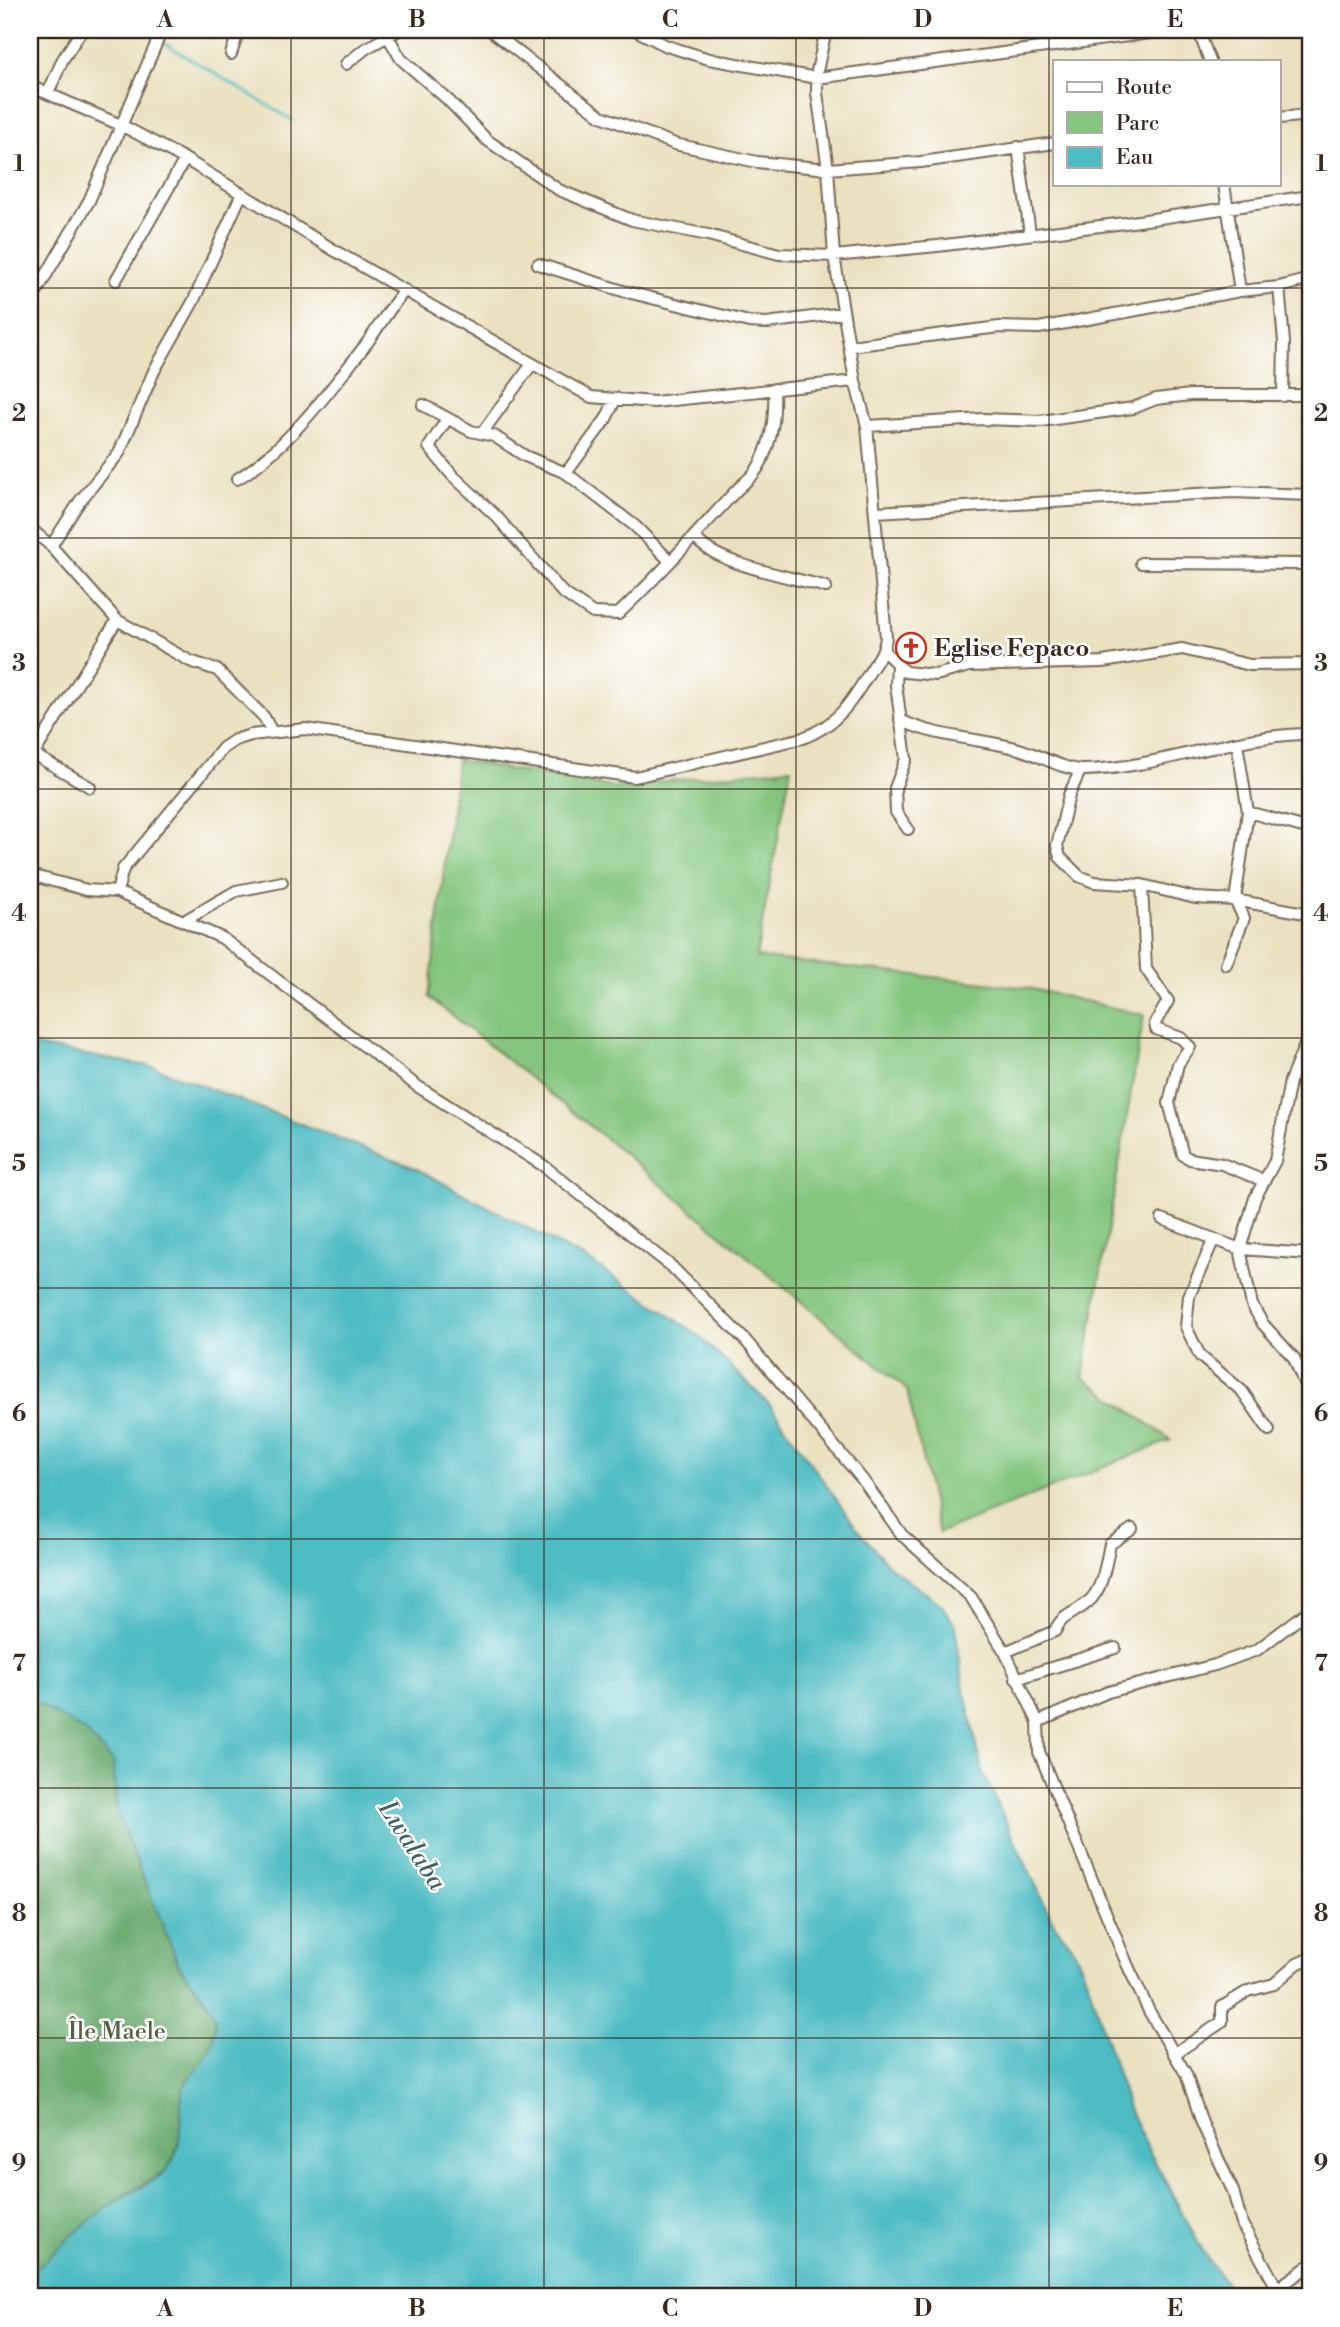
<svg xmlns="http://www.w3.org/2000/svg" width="1340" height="2327" viewBox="0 0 1340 2327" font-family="'Libre Bodoni',serif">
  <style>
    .green { fill: #84c67f; stroke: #60784e; stroke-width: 2 }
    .forest { fill: #6bab6e; stroke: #536a46; stroke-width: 2 }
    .water { fill: #4dbcc3; stroke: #447370; stroke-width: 2 }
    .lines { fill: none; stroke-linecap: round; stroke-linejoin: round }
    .stream { stroke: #4dbcc3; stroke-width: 2.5 }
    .minor-casing { stroke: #786a57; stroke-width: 14 }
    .minor { stroke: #fff; stroke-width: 10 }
    .grid { fill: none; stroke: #3b2a1e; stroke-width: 2; stroke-opacity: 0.55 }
    .labels { text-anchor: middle; stroke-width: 5; stroke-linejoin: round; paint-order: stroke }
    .poi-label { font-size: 24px; font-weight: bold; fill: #3b2a1e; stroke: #fff; text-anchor: start }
    .park-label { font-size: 24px; fill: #556140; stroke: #fff }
    .water-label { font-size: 26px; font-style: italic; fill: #426460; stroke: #fff }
    .neatline { fill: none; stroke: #3b2a1e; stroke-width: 2.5 }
    .grid-label { font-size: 23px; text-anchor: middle; font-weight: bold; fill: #3b2a1e }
  </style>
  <rect width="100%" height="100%" fill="#fff"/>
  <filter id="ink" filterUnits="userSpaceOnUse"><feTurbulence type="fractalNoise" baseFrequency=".0143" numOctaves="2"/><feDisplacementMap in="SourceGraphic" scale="14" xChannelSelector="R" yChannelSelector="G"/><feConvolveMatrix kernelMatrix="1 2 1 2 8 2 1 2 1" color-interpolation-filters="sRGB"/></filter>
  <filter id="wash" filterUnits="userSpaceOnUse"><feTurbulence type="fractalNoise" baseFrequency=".00686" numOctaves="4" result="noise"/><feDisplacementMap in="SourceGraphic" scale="28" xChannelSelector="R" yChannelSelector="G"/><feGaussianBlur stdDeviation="1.57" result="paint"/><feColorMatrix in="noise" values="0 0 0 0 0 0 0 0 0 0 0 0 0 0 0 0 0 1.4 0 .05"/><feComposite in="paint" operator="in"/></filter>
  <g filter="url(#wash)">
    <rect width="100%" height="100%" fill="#eae1c0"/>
    <path class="green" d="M457 760 610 787 791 768 756 957 1029 988 1144 1015 1083 1377 1171 1440 939 1533 907 1390 610 1142 429 997Z"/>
    <path class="forest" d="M30 1699 85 1732 113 1761 117 1813 178 1963C186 1979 198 1987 208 2001 226 2024 208 2064 188 2079L179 2140 174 2158 165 2171 115 2201 30 2275Z"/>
    <path class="water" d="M30 1045 154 1067 415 1168 590 1261 697 1334 769 1404 858 1530 890 1567 942 1605 955 1625 964 1689 983 1773 1054 1924 1073 1947 1087 1979 1127 2105 1149 2151 1209 2262 1238 2297H30V2275C57 2250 84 2222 115 2202 134 2189 164 2181 174 2158 184 2137 178 2112 183 2090 185 2080 201 2066 207 2055 232 2008 196 1998 178 1963L117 1813 113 1761 85 1732 30 1699Z"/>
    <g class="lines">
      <path class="stream" d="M147 30 156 37
        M161 41 292 120"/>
    </g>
  </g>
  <g filter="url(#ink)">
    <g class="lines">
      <g class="minor-casing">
        <path id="minor" d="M490 30 601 116 675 144 757 162 828 169 921 162 1055 143
          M635 30 667 46 709 59 817 78 1172 30
          M1198 30 1210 61
          M387 35 401 59 447 99 487 140 559 190 632 220 708 235 779 254 834 256 937 246 1125 223 1310 196
          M231 54 239 30
          M346 64 365 49 399 30
          M30 86 123 126 185 159 337 252 591 397 654 402 855 381
          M48 93 63 59 82 30
          M1279 118 1310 115
          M1018 147 1030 234
          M1224 184 1240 291
          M538 264 623 291 749 322 767 323 843 313
          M116 280 185 159
          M1279 287 1284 342 1283 396
          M30 303 89 201 162 30
          M850 346 999 327 1039 328 1240 291 1279 287 1310 279
          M423 405 471 431 494 436 525 456 566 473 635 526 670 561
          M447 419 429 447 452 475 497 517 562 592 593 613 618 614C659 576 696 534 733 494 744 482 755 476 761 462 773 437 775 416 774 389
          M867 426 983 419 1041 421 1133 408 1156 399 1191 395H1310
          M482 433 532 364
          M566 473 606 419 616 398
          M237 479C285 451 333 387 367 343 380 325 390 307 405 290
          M876 512 1232 492 1310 495
          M30 528 51 546 117 620 190 661 217 670 264 717 272 732
          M695 537C714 565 793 577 826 587
          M51 546 80 501 119 453 154 371 193 302 242 193
          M1141 563 1310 564
          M884 651 905 672 936 675 969 666 1103 662 1182 649 1250 665 1310 664
          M897 666 896 685 906 759 895 788 896 812 908 829
          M900 720C937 738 979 738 1019 749 1037 754 1066 771 1084 770 1161 768 1233 734 1310 734
          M33 754 90 787
          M30 760 117 620
          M1080 771 1069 795 1057 846 1060 857 1079 876 1094 882 1142 885 1195 898 1235 900 1310 914
          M1248 812 1310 829
          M30 875 87 890 117 892 222 938 417 1086 544 1166 671 1266 746 1341 862 1479 902 1535 971 1597 1005 1652 1038 1722 1039 1752 1127 1964 1149 2011 1186 2074 1202 2123 1233 2191 1242 2224 1282 2297
          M1142 885 1146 969 1168 1001 1155 1023 1156 1029 1181 1038 1190 1047 1178 1064 1169 1103 1183 1155 1190 1159 1222 1164 1264 1181
          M117 892 123 869 223 748 235 740 251 735 305 729 635 777 803 738C837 725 851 703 869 673 877 660 884 653 886 638L867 426 855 381 834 256 828 169 817 93V71L826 30
          M184 921 236 891 282 882
          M1226 964 1244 918 1235 900 1248 812 1237 743
          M1310 1033 1290 1081 1275 1161 1255 1198 1240 1249 1252 1305 1263 1324 1294 1358 1310 1397
          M1162 1219 1240 1249 1310 1254
          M1213 1241 1189 1296 1186 1327 1200 1356 1242 1391 1269 1430
          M1005 1652 1055 1631C1062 1614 1075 1614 1088 1602 1103 1590 1106 1562 1110 1544L1132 1529
          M1016 1679 1115 1648
          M1038 1722 1108 1692 1215 1665 1257 1650 1310 1610
          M1174 2054 1222 2022V2007L1248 1991 1274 1984 1297 1964 1310 1958
          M1277 2289 1310 2265"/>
      </g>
      <use href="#minor" class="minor"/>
    </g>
  </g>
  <path class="grid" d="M291 30V2297M544 30V2297M796 30V2297M1049 30V2297M30 288H1310M30 538H1310M30 789H1310M30 1038H1310M30 1288H1310M30 1539H1310M30 1788H1310M30 2038H1310"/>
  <defs>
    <g id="church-ring" transform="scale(1.575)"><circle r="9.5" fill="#fff" stroke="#c8321e" stroke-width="1.5"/><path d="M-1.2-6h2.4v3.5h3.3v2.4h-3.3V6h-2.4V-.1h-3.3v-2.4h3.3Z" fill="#c8321e"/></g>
  </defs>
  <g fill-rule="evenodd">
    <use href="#church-ring" x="911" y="648"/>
  </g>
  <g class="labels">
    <g class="poi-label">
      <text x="934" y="656">Eglise Fepaco</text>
    </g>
    <g class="park-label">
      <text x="117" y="2039">Île Maele</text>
    </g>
    <g class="water-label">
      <text transform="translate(413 1845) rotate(57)" y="9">Lwalaba</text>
    </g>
  </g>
  <rect width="1340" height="2327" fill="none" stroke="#fff" stroke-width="77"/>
  <rect x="1053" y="60" width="228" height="126" fill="#ffffff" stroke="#b1aaa5" stroke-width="2"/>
  <rect x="1067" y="82" width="35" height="10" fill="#ffffff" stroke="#b1aaa5" stroke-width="2"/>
  <text x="1116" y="94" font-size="21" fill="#3b2a1e">Route</text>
  <rect x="1067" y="112" width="35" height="21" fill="#84c67f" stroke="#b1aaa5" stroke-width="2"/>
  <text x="1116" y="130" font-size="21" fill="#3b2a1e">Parc</text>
  <rect x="1067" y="147" width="35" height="21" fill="#4dbcc3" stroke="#b1aaa5" stroke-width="2"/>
  <text x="1116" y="164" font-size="21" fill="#3b2a1e">Eau</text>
  <rect x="38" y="38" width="1264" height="2250" class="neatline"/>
  <g class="grid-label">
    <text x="165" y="27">A</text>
    <text x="417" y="27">B</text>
    <text x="670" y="27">C</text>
    <text x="923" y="27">D</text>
    <text x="1175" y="27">E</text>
    <text x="19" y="171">1</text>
    <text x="1321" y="171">1</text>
    <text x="19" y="421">2</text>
    <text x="1321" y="421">2</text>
    <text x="19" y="671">3</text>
    <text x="1321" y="671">3</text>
    <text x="19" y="921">4</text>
    <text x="1321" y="921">4</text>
    <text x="19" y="1171">5</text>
    <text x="1321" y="1171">5</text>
    <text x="19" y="1421">6</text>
    <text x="1321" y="1421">6</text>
    <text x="19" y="1671">7</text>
    <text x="1321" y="1671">7</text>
    <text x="19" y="1921">8</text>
    <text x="1321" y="1921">8</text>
    <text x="19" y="2171">9</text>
    <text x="1321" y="2171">9</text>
    <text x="165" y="2316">A</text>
    <text x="417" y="2316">B</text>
    <text x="670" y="2316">C</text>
    <text x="923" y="2316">D</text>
    <text x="1175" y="2316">E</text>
  </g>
</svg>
